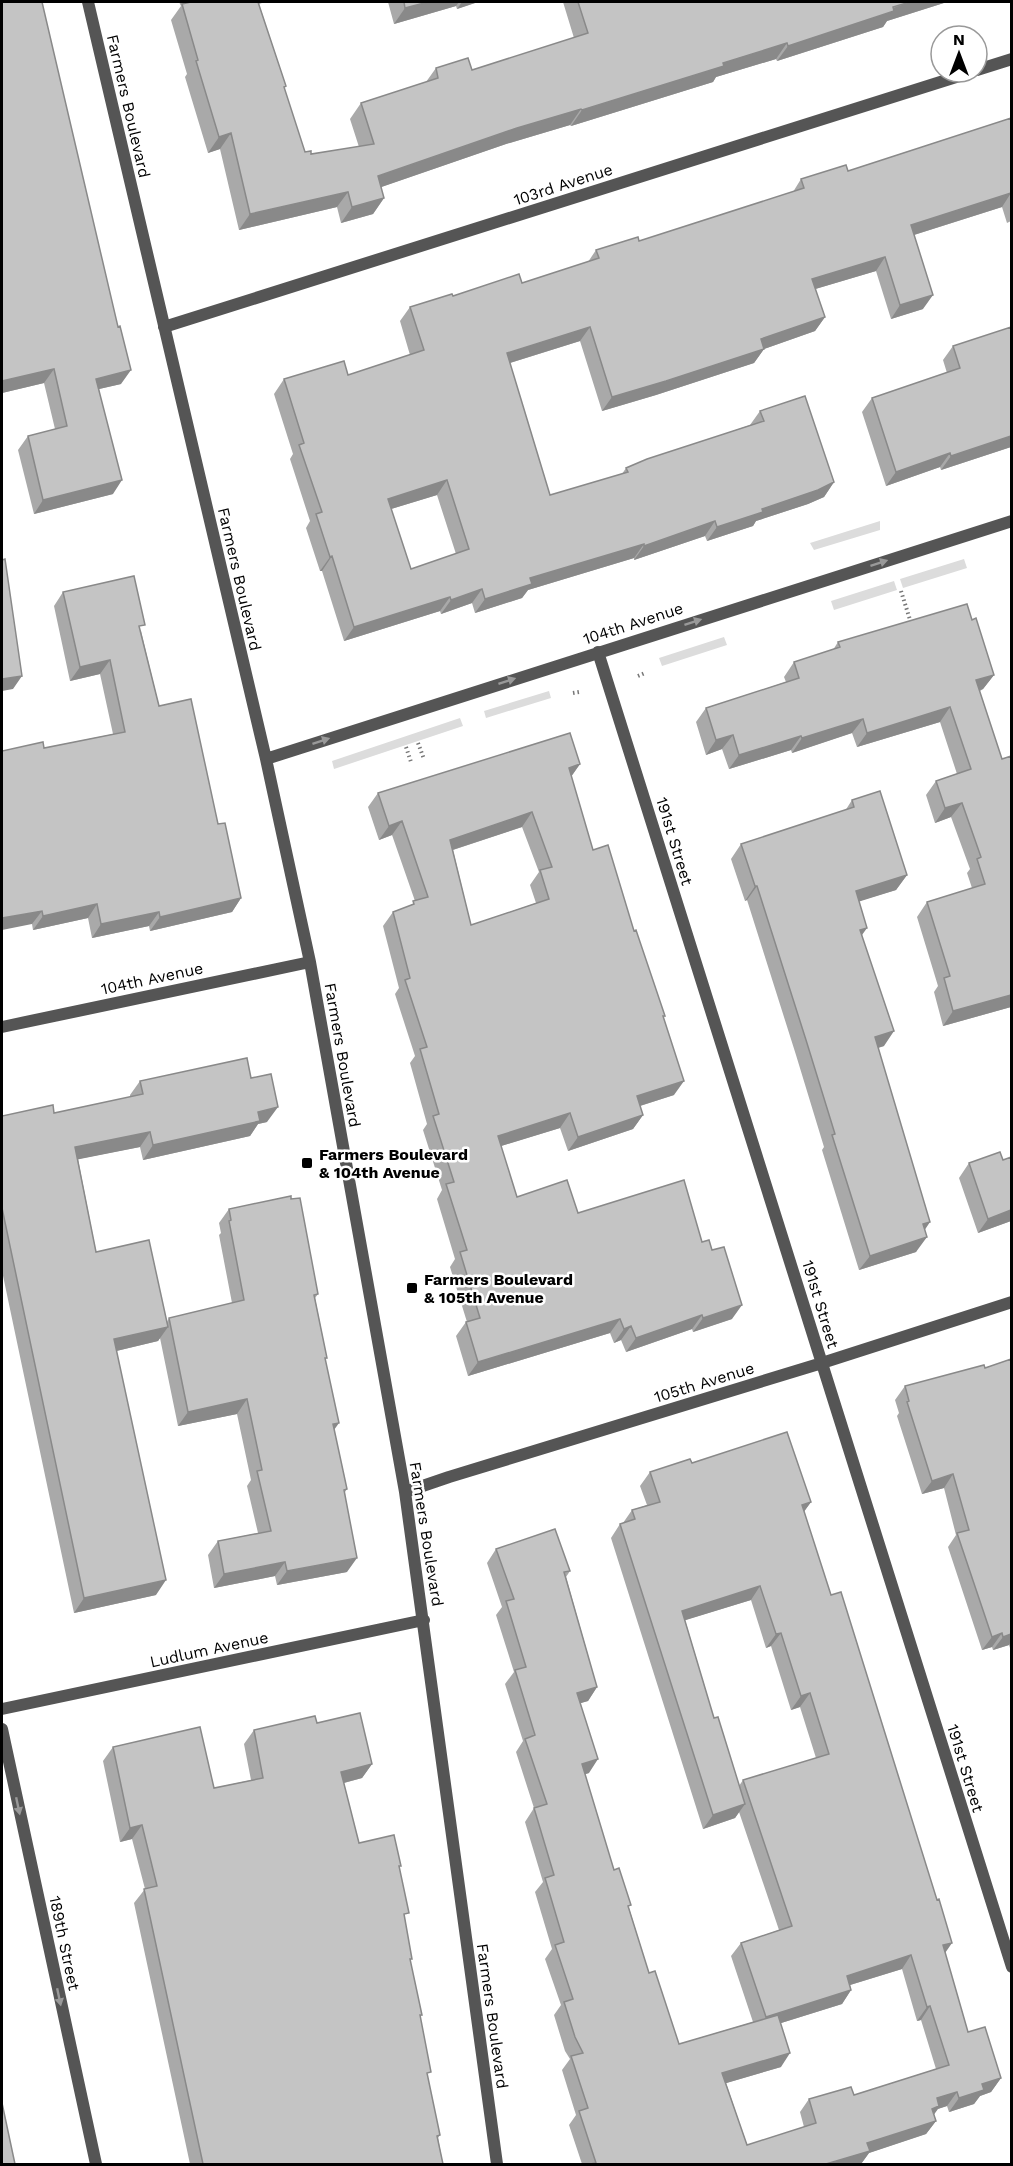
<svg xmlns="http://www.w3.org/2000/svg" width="1013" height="2166" viewBox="0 0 1013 2166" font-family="'Work Sans',sans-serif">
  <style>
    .green { fill: #dcdcdc }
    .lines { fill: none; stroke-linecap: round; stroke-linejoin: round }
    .path { stroke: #777; stroke-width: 4; stroke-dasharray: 1.5 3; stroke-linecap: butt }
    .minor { stroke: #555; stroke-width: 12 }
    .wall { fill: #a9a9a9; fill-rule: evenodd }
    .shaded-wall { fill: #898989 }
    .building { fill: #c4c4c4; stroke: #898989; stroke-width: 1.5; fill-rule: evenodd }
    .oneway { fill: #999 }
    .poi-dot { fill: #000; stroke: #fff; stroke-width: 2 }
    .labels { text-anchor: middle; stroke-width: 5; stroke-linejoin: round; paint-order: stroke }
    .street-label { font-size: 16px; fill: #000; stroke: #fff }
    .poi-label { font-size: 16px; font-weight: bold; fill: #000; stroke: #fff; text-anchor: start }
  </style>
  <rect width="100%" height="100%" fill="#fff"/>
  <path class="green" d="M880 521V530L814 550 810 543Z
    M964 559 967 568 903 588 900 579Z
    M894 581 897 590 834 610 831 601Z
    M724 637 727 645 662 666 659 658Z
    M549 691 551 698 486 718 484 711Z
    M460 718 463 726 334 769 332 761Z"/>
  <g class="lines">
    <path class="path" d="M901 591 911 623
      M638 676 645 673
      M573 693 579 692
      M418 743 424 759
      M406 747 411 762"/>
    <path class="minor" d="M88 2 266 759 310 962 405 1492 497 2164
      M977 70 1012 59
      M164 327 972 72
      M598 652 1012 1967
      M266 759 1012 521
      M2 1027 310 962
      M405 1492 449 1477 822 1363 1012 1302
      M2 1709 424 1620
      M2 1729 96 2164"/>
  </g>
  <path class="wall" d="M2 2 121 384 99 389 113 494 34 514 18 450 28 436 55 429 44 383 2 393Z
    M179 2H265L259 4 286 86 284 89 305 152 311 154 359 147 350 119 361 103 426 82 436 68 472 70 574 38 563 2H947L887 21 883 27 777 61 776 59 716 77 713 82 571 126 570 125 506 144 381 187 384 198 373 214 341 223 337 207 239 230 220 149 208 153 185 77 187 74 171 20 181 6Z
    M388 2H478L457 9 456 6 394 24Z
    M1011 118V221L1007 223 1002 207 914 235 923 309 891 319 876 271 815 289 825 317 815 331 764 349 754 363 656 395 602 411 580 341 510 363 550 495 622 474 626 468 750 425 760 411 834 482 824 497 808 504 756 521 753 526 707 541 705 536 634 560V558L528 590 522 598 475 613 472 603 441 614 440 611 344 641 322 571H320L306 528 310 521 290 459 293 454 274 394 284 379 348 375 410 355 400 321 410 307 453 296 522 283 588 262 596 250 639 241 793 192 801 179 848 171ZM437 495 456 554 411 569 391 509Z
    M953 346 1011 447 941 470 940 467 886 486 862 412 872 398 947 373 943 360Z
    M63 592 141 631 159 706 218 824 241 898 232 912 150 931 149 926 92 938 88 918 33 930 32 924 44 748 113 734 100 674 70 681 54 606Z
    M972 620 994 675 983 689 980 691 1011 1007 943 1026 934 992 938 986 917 917 927 902 972 888 967 873 970 869 951 817 935 823 926 795 936 781 957 774 940 722 857 747 852 733 792 753 791 750 729 769 722 749 706 755 696 722 706 708 786 682 784 677 794 662 833 650 838 642Z
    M580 764 571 777 593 850 634 931 665 1016 663 1018 674 1095 640 1106 643 1115 633 1129 568 1151 560 1128 501 1146 517 1197 702 1242 732 1319 693 1332 692 1329 626 1352 621 1340 614 1343 610 1333 468 1376 456 1336 466 1322H467L450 1267 455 1259 437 1199 442 1190 423 1130 427 1124 410 1063 415 1056 395 994 399 988 383 926 393 912 410 906 415 901 392 835 379 840 368 807 378 793ZM522 827 539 872 530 885 536 903 471 925 453 850Z
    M852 800 907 875 896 890 859 901 862 935 884 1046 878 1048 925 1230 916 1252 859 1270 822 1150 824 1147 796 1055 747 900 745 901 731 859 741 844 845 811Z
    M251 1078 267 1122 258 1124 250 1136 143 1160 140 1147 78 1159 96 1252 167 1322 169 1318 232 1303 219 1235 221 1233 219 1223 229 1209 318 1294 315 1298 327 1358 325 1360 334 1430 347 1489 345 1492 347 1572 277 1585 275 1576 214 1588 208 1555 218 1541 258 1533 247 1486 251 1480 237 1414 178 1426 160 1338 158 1341 116 1351 156 1595 74 1613 2 1271V1116L54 1113 130 1097V1095L140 1081Z
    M1003 1160 1011 1221 978 1233 959 1178 969 1163Z
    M1011 1359V1651L1009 1645 993 1650 992 1647 982 1650 948 1547 956 1535 944 1488 922 1494 897 1416 899 1413 895 1400 905 1386 985 1368Z
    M692 1463 811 1502 804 1511 945 1952 968 2032 1001 2078 991 2092 980 2096 974 2104 949 2112 947 2106 937 2109 934 2114 936 2121 926 2134 869 2153 861 2164H582L569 2125 576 2115 562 2070 570 2059 565 2051 554 2015 561 2005 545 1959 552 1949 535 1892 543 1882 525 1822 534 1808 516 1752 523 1741 505 1684 514 1672 496 1615 502 1607 487 1563 496 1549 570 1571 566 1577 597 1687 588 1701 580 1703 589 1773 585 1774 614 1870 629 1908 649 1973 679 2044 753 2022 731 1956 741 1943 779 1930 739 1812 735 1818 703 1829 611 1538 620 1524 623 1523 632 1510 647 1505 640 1486 650 1472ZM751 1600 766 1648 771 1646 791 1710 800 1707 816 1758 743 1780 739 1786 714 1718 685 1620ZM902 1969 917 2021 921 2020 936 2069 854 2095 809 2099 800 2112 804 2127 747 2145 726 2083 781 2067V2023L842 2004 851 1990 850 1985Z
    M317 1723 372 1764 362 1778 344 1783 359 1843 399 1868 405 1919 410 1961 422 2015 420 2017 427 2076 440 2135 438 2138 443 2164H190L134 1903 145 1889 132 1839 120 1842 103 1761 113 1747 214 1788 251 1780 244 1744 254 1730Z"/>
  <path class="shaded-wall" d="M428 2H459L456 6 394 24 405 8Z
    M462 2H478L457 9Z
    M910 2H947L887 21 883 27 777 61 788 46Z
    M787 43 776 59 716 77 713 82 571 126 582 110 723 63Z
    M581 109 570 125 506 144 367 192 378 176 517 128Z
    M231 133 220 149 208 153 219 137Z
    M348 192 337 207 239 230 250 214Z
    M1011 193 1002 207 901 239 911 225Z
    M384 198 373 214 341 223 352 207Z
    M885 257 876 271 802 293 812 279Z
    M933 295 923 309 891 319 900 305Z
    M825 317 815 331 764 349 754 363 656 395 602 411 612 397 761 339Z
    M590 327 580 341 497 367 507 353Z
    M54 369 44 383 2 393V381Z
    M131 370 121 384 86 392 96 379Z
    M1011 436V447L941 470 951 456Z
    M950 453 940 467 886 486 896 472Z
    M122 480 113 494 34 514 43 500Z
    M447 480 437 495 378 513 388 499Z
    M834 482 824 497 808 504 756 521 753 526 707 541 717 527 762 509Z
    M715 521 705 536 634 560 644 546Z
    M644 544 634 558 528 590 522 598 475 613 485 599 530 578Z
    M332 556 322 571H320L330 557Z
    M482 589 472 603 441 614 451 600Z
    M450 597 440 611 344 641 354 627Z
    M110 660 100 674 70 681 80 667Z
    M994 675 983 689 966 695 976 680Z
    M22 676 13 689 2 691V679Z
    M950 707 940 722 857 747 867 733Z
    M863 719 852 733 792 753 802 738Z
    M733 735 722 749 706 755 716 740Z
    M801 736 791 750 729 769 739 755Z
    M580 764 570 778 569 768Z
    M962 803 951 817 935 823 945 808Z
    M532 812 522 827 440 854 450 840Z
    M402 821 392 835 379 840 389 826Z
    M907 875 896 890 845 906 856 891Z
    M755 886H757L747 900 745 901Z
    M241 898 232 912 150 931 160 917Z
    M97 904 88 918 33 930 43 916Z
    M42 911 32 924 2 930V918Z
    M159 912 149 926 92 938 101 924Z
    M867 928 857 942 860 930Z
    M1011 995V1007L943 1026 953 1011Z
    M894 1031 884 1046 864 1052 875 1037Z
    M684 1081 674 1095 627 1110 637 1096Z
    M278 1107 267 1122 258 1124 250 1136 143 1160 153 1145 258 1112Z
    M570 1113 560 1128 488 1150 498 1136Z
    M643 1115 633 1129 568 1151 578 1137Z
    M150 1132 140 1147 65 1162 75 1147Z
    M1011 1210V1221L978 1233 988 1219Z
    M930 1222 920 1237 923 1224Z
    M927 1237 916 1252 859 1270 870 1256Z
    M742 1305 732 1319 693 1332 703 1318Z
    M702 1315 692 1329 626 1352 636 1338Z
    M620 1319 610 1333 468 1376 478 1362Z
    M631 1326 621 1340 614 1343 624 1329Z
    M168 1327 158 1341 104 1354 114 1339Z
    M247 1399 237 1414 178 1426 188 1412Z
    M339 1423 329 1437 333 1424Z
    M953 1474 944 1488 922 1494 932 1481Z
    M811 1502 801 1516 802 1505Z
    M357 1558 347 1572 277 1585 287 1571Z
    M285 1562 275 1576 214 1588 224 1574Z
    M166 1580 156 1595 74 1613 84 1598Z
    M760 1586 751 1600 673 1624 682 1611Z
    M781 1633 771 1646 766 1648 776 1634Z
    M1002 1633 992 1647 982 1650 992 1637Z
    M1011 1634V1642L1009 1645 993 1650 1003 1637Z
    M597 1687 588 1701 568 1707 577 1693Z
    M810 1693 800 1707 791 1710 801 1696Z
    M598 1759 589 1773 573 1778 582 1764Z
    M372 1764 362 1778 332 1786 341 1772Z
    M745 1804 735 1818 703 1829 713 1815Z
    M142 1825 132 1839 120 1842 130 1828Z
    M952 1943 943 1956V1945Z
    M911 1955 902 1969 837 1989 847 1976Z
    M851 1990 842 2004 756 2031 766 2017Z
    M930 2006 921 2020 917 2021 927 2007Z
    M790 2053 781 2067 713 2087 722 2073Z
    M1001 2078 991 2092 980 2096 974 2104 949 2112 959 2098 982 2084Z
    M957 2092 947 2106 938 2109 930 2120 923 2122 937 2098Z
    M936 2121 926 2134 869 2153 861 2164H826L867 2143Z"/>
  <path class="building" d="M2 2H42L118 327 120 326 131 370 96 379 122 480 43 500 28 436 67 426 54 369 2 381Z
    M191 2H258L286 86 284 87 305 152 311 151V154L374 144 361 103 438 78 436 68 468 58 472 70 588 33 578 2H910L893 7 894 11 788 46 787 43 723 63 724 66 582 110 581 109 517 128 378 176 384 198 352 207 348 192 250 214 231 133 219 137 196 61 198 60 182 4Z
    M404 2H428L405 8Z
    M1011 118V193L911 225 933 295 900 305 885 257 812 279 825 317 761 339 764 349 666 381 612 397 590 327 507 353 550 495 628 472 626 468 647 459 764 421 760 411 805 396 834 482 818 490 762 509 763 512 717 527 715 521 644 546V544L530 578 532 584 485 599 482 589 451 600 450 597 354 627 332 556 330 557 316 514 322 512 299 445 304 443 284 379 344 361 348 375 424 350 410 307 452 294 453 296 519 274 522 283 599 258 596 250 638 237 639 241 804 188 801 179 846 165 848 171ZM447 480 469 549 411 569 388 499Z
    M1011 327V436L951 456 950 453 896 472 872 398 960 368 953 346Z
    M5 559 22 676 2 679V560Z
    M134 576 145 625 139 626 159 706 191 699 218 824 225 823 241 898 160 917 159 912 101 924 97 904 43 916 42 911 2 918V751L43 742 44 748 125 732 110 660 80 667 63 592Z
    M967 604 972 620 976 618 994 675 976 680 1002 759 1011 756V995L953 1011 944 978 950 976 927 902 985 884 977 859 981 857 962 803 945 808 936 781 971 769 950 707 867 733 863 719 802 738 801 736 739 755 733 735 716 740 706 708 799 678 794 662 840 647 838 642Z
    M570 733 580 764 569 768 593 850 608 845 634 931 636 930 665 1016H663L684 1081 637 1096 643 1115 578 1137 570 1113 498 1136 517 1197 567 1180 578 1213 684 1180 702 1242 709 1240 712 1250 724 1247 742 1305 703 1318 702 1315 636 1338 631 1326 624 1329 620 1319 478 1362 466 1322 480 1318 460 1252 467 1250 446 1184 454 1182 433 1116 439 1114 420 1049 427 1047 405 980 410 978 393 912 414 904 413 901 428 897 402 821 389 826 378 793ZM532 812 552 867 540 870 549 899 471 925 450 840Z
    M880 791 907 875 856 891 867 928 860 930 894 1031 875 1037 930 1222 923 1224 927 1237 870 1256 832 1135 835 1134 806 1040 757 886H755L741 844 854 807 852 800Z
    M247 1058 251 1078 271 1074 278 1107 258 1112 260 1121 153 1145 150 1132 75 1147 96 1252 149 1240 168 1327 114 1339 166 1580 84 1598 2 1208V1116L53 1105 54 1113 143 1094 140 1081Z
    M1000 1152 1003 1160 1011 1157V1210L988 1219 969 1163Z
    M291 1196V1199L300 1198 318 1294 314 1295 327 1358H325L339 1423 333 1424 347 1489 344 1490 357 1558 287 1571 285 1562 224 1574 218 1541 271 1531 257 1471 262 1470 247 1399 188 1412 169 1318 244 1300 229 1221 231 1220 229 1209Z
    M1011 1359V1634L1003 1637 1002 1633 992 1637 957 1533 969 1530 953 1474 932 1481 907 1402 909 1401 905 1386 984 1365 985 1368Z
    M787 1432 811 1502 802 1505 831 1595 841 1592 937 1900 939 1899 952 1943 943 1945 968 2032 985 2027 1001 2078 982 2084 984 2090 959 2098 957 2092 937 2098 939 2106 932 2109 936 2121 867 2143 870 2151 826 2164H590L596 2163 579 2111 588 2108 571 2056 583 2053 575 2037 564 2002 573 1999 555 1945 564 1942 545 1878 554 1875 534 1808 547 1804 525 1739 535 1735 515 1670 526 1667 506 1601 514 1599 496 1549 555 1529 570 1571 564 1572 597 1687 577 1693 598 1759 582 1764 614 1870 619 1868 631 1905 628 1906 649 1973 655 1971 679 2044 778 2015 790 2053 722 2073 747 2145 816 2123 809 2099 851 2087 854 2095 949 2065 930 2006 927 2007 911 1955 847 1976 851 1990 766 2017 741 1943 792 1926 743 1780 829 1754 810 1693 801 1696 781 1633 776 1634 760 1586 682 1611 714 1718 718 1717 745 1804 713 1815 620 1524 635 1519 632 1510 660 1502 650 1472 690 1459 692 1463Z
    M360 1713 372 1764 341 1772 359 1843 394 1835 401 1866H399L409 1913 404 1914 412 1959H410L422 2015H420L431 2072 427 2073 440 2135 437 2136 443 2164H203L144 1889 157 1886 142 1825 130 1828 113 1747 200 1727 214 1788 263 1778 254 1730 315 1716 317 1723Z
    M2 2103 15 2164H2Z"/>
  <defs><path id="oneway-solid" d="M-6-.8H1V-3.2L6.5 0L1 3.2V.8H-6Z" transform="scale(1.5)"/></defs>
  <g class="oneway">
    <use href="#oneway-solid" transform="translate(879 563) rotate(-18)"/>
    <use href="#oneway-solid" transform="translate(693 622) rotate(-18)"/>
    <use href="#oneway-solid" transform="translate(507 681) rotate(-18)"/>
    <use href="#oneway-solid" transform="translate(321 741) rotate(-18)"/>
    <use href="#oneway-solid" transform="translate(18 1806) rotate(78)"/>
    <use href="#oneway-solid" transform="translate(59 1997) rotate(78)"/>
  </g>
  <g class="poi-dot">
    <rect x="301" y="1157" width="12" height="12" rx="3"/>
    <rect x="406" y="1282" width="12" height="12" rx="3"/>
  </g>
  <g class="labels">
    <g class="street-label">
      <text transform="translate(129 106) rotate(77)" y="6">Farmers Boulevard</text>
      <text transform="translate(563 184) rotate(-18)" y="6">103rd Avenue</text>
      <text transform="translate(240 579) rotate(77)" y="6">Farmers Boulevard</text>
      <text transform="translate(633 623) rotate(-18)" y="6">104th Avenue</text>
      <text transform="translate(675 841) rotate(73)" y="6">191st Street</text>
      <text transform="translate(152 978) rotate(-12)" y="6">104th Avenue</text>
      <text transform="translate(343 1055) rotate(80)" y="6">Farmers Boulevard</text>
      <text transform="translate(821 1304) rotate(73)" y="6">191st Street</text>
      <text transform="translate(704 1382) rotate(-17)" y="6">105th Avenue</text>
      <text transform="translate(427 1534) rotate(81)" y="6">Farmers Boulevard</text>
      <text transform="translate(209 1649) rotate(-12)" y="6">Ludlum Avenue</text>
      <text transform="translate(966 1768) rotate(73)" y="6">191st Street</text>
      <text transform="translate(65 1943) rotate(78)" y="6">189th Street</text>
      <text transform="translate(493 2016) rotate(82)" y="6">Farmers Boulevard</text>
    </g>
    <g class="poi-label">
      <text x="319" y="1160">Farmers Boulevard<tspan x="319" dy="18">&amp; 104th Avenue</tspan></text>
      <text x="424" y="1285">Farmers Boulevard<tspan x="424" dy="18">&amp; 105th Avenue</tspan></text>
    </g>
  </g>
  <rect width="1013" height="2166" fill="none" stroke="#000000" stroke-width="6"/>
  <g transform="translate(959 54)"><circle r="28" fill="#ffffff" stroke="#999999" stroke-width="1.5"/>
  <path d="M0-4.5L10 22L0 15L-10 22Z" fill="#000000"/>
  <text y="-9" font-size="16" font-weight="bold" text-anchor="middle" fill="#000000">N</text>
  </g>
</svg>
